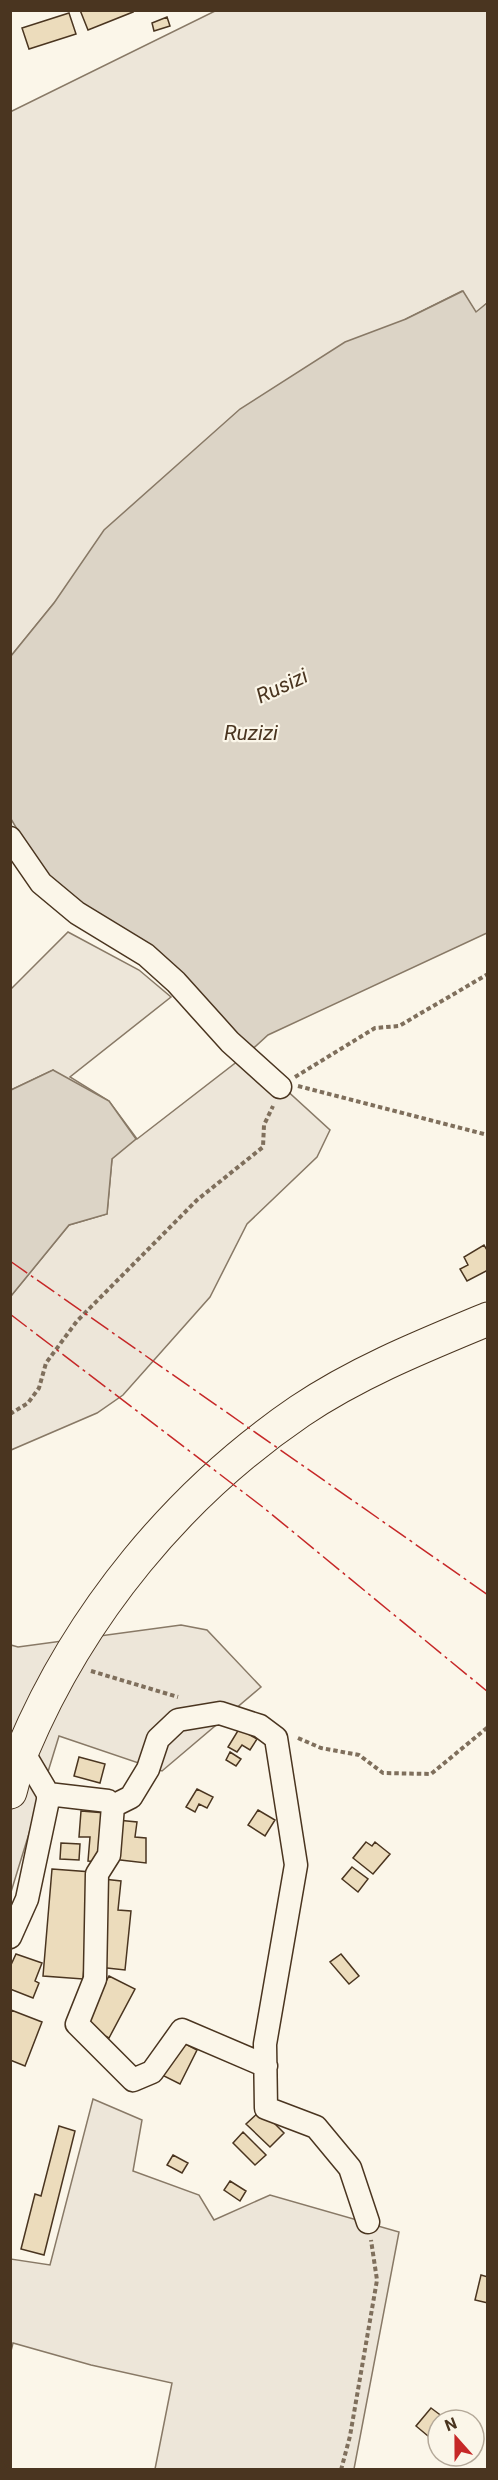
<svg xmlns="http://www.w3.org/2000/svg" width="498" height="2480" viewBox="0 0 498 2480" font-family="Roboto,sans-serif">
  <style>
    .green { fill: #ede6d9; stroke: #887966; stroke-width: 1.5 }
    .water { fill: #dcd4c6; stroke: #887966; stroke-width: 1.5 }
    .building { fill: #ecdcbc; stroke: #4a3520; stroke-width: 1.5 }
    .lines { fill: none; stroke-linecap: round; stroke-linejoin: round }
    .minor-casing { stroke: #4a3520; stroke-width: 25 }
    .highway-casing { stroke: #4a3520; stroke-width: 35 }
    .path { stroke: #7f6f5c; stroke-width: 4; stroke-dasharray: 4.5 3; stroke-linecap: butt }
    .minor { stroke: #fbf6e9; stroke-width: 22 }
    .highway { stroke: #fbf6e9; stroke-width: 33 }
    .power { stroke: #c62828; stroke-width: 1.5; stroke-dasharray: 21 4.5 3 4.5; stroke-linecap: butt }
    .labels { text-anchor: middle; stroke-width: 4.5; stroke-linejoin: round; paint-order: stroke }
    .water-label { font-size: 21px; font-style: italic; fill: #4a3520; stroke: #fbf6e9 }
  </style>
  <rect width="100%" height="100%" fill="#fbf6e9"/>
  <path class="green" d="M215 11H487V303L476 313 462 291 406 319 54 603 11 656 10 112Z
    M68 932 139 970 171 997 70 1077 109 1101 137 1139 247 1054 330 1130 317 1157 247 1224 210 1297 123 1395 97 1413 11 1450V1296L69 1225 107 1214 112 1159 53 1070 11 1090V989Z
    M181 1625 207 1630 261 1687 162 1771 59 1736 11 1892V1645L18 1647Z
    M93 2099 142 2120 133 2171 199 2195 214 2220 270 2195 399 2232 354 2469H155L172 2383 91 2365 13 2343 11 2351V2259L50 2265Z"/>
  <path class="water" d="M463 291 476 312 487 303V933L268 1035 247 1054 47 880 11 819V656L54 603 104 530 240 409 345 342 406 319Z
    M53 1070 109 1101 136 1139 112 1159 107 1214 69 1225 11 1296V1090Z"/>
  <path class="building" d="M80 10H132L133 12 88 30Z
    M69 13 76 34 29 49 22 28Z
    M167 17 170 26 154 31 152 23Z
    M484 1245 488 1252V1270L467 1281 460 1269 468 1265 464 1257Z
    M239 1729 257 1739 250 1750 242 1745 237 1752 228 1747Z
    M230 1752 241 1759 236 1766 226 1760Z
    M79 1757 105 1764 100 1783 74 1776Z
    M197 1789 213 1797 207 1808 199 1804 195 1812 186 1807Z
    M258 1810 275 1820 265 1836 248 1825Z
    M81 1811 106 1813 102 1862 88 1861 90 1837H79Z
    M117 1820 137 1822 135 1837 146 1838V1863L112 1859Z
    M366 1842 372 1846 375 1842 390 1854 373 1874 353 1858Z
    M61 1843 80 1844 79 1860 60 1859Z
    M352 1867 368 1879 358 1892 342 1879Z
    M52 1869 92 1872 83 1979 43 1976Z
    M103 1879 121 1881 118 1910 131 1911 125 1970 98 1967Z
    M16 1954 42 1963 35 1981 39 1983 33 1998 10 1989V1967Z
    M341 1954 359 1976 349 1984 330 1962Z
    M109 1976 135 1989 109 2038 83 2024Z
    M11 2010 42 2022 25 2066 10 2060Z
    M180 2041 197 2050 180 2084 162 2075Z
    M261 2110 284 2133 270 2147 246 2124Z
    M59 2126 75 2131 44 2255 21 2249 35 2194 41 2196Z
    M243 2132 266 2155 255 2165 233 2143Z
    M173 2155 188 2163 182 2173 167 2165Z
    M230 2181 246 2191 240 2201 224 2190Z
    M481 2275 488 2277V2303L475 2300Z
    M431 2408 447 2420H438V2436L434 2441 416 2426Z"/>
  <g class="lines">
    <g class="minor-casing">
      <path id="minor" d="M10 838 41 883 77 913 146 955 176 982 230 1042 280 1087
        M48 1794 108 1801 113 1806 131 1797 148 1769 158 1739 178 1720 220 1713 260 1726 276 1738 296 1865 265 2044 266 2108 316 2127 350 2168 368 2222
        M113 1806 109 1855 97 1874 95 1979 77 2024 133 2080 152 2072 182 2030 266 2066
        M10 1937 27 1899 48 1800V1794L22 1750"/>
    </g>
    <g class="highway-casing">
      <path id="highway" d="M10 1792C14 1778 17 1762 23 1749 80 1614 178 1494 300 1411 358 1372 423 1346 488 1319"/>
    </g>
    <path class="path" d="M295 1077 375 1028 399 1026 488 974
      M298 1086 488 1135
      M10 1414 28 1403 39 1388 46 1363 77 1321 197 1200 263 1147 264 1125 273 1106
      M91 1671 178 1697
      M298 1738 321 1748 359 1755 383 1773 431 1774 488 1727
      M341 2470 350 2436 377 2280 371 2240"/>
    <use href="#minor" class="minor"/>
    <use href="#highway" class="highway"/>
    <path class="power" d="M10 1261 488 1595
      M10 1314 264 1508 488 1692"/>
  </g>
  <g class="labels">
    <g class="water-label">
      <text transform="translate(282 686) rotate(-25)" y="7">Rusizi</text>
      <text x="251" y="740">Ruzizi</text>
    </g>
  </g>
  <rect width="498" height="2480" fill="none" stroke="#4a3520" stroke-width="24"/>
  <g transform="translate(456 2438) rotate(339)"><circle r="28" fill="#fbf6e9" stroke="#b4a999" stroke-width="1.5"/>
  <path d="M0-4.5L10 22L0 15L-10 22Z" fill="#c62828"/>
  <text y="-9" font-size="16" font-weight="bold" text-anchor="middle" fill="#4a3520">N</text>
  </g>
</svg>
